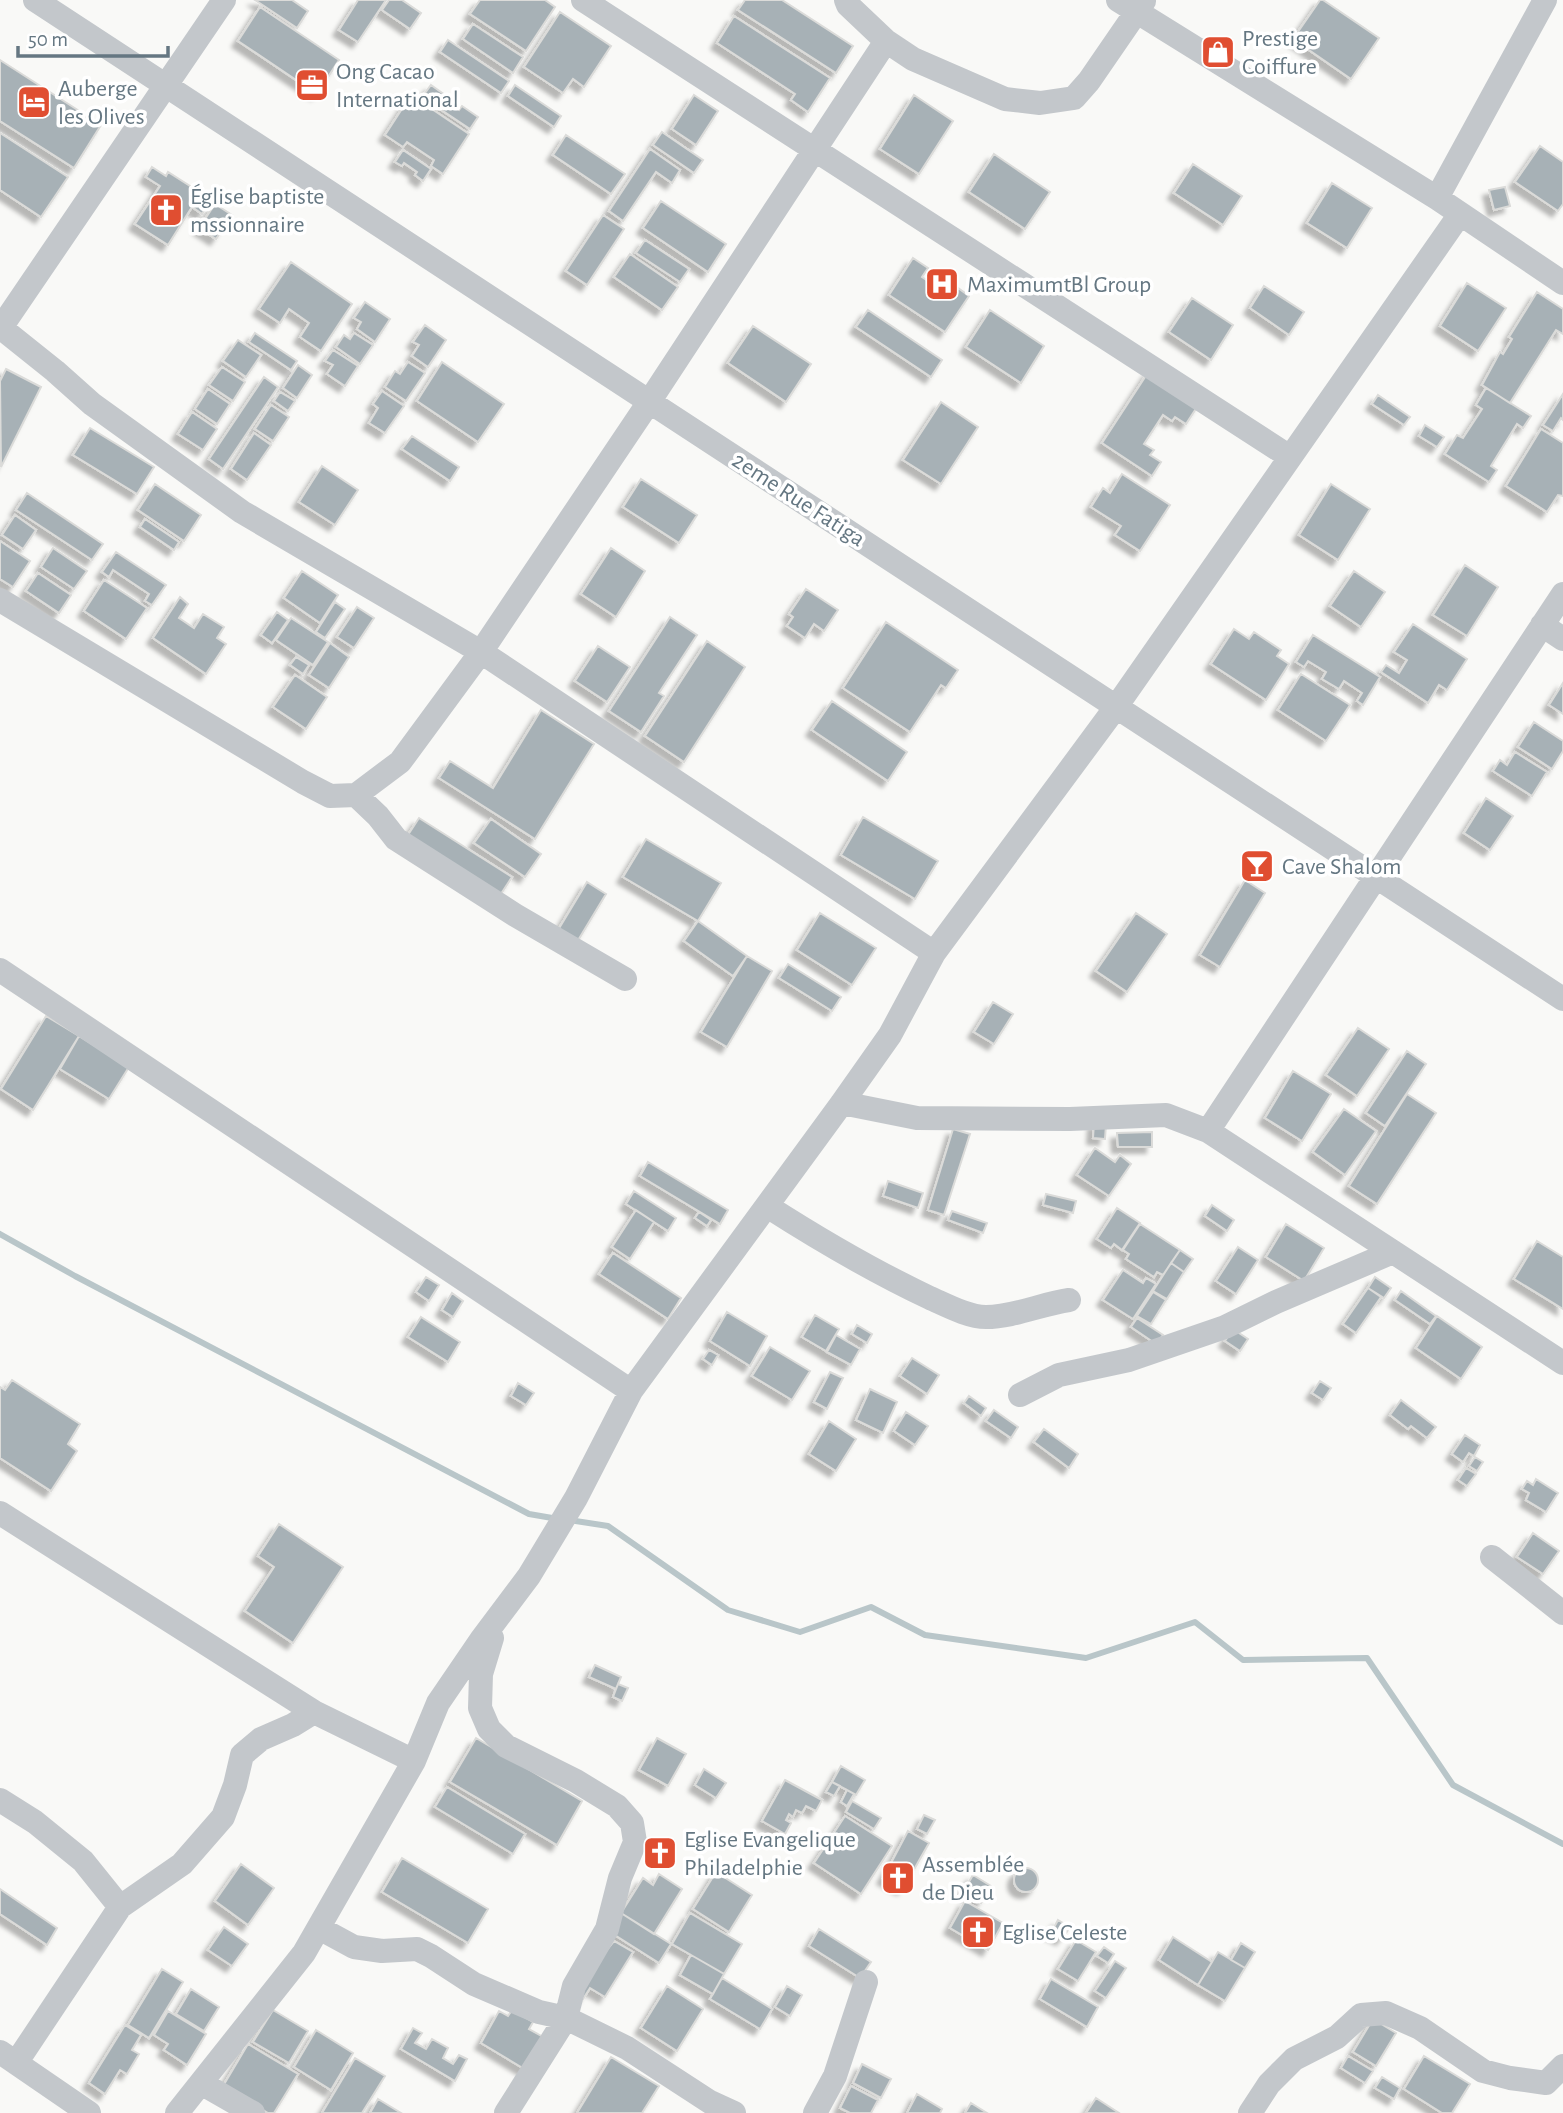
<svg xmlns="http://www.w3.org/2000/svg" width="1563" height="2113" viewBox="0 0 1563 2113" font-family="'Alegreya Sans',sans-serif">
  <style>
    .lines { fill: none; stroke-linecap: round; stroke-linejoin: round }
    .stream { stroke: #b9c6c9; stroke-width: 6 }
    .building { fill: #a7b1b6; stroke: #dbdbd9; stroke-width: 2; filter: url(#shadow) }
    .minor { stroke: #c3c7cb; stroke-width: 24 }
    .labels { text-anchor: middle; stroke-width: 7; stroke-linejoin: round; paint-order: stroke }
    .poi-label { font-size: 24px; fill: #657782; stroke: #fff; text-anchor: start }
    .street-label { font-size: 24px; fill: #657782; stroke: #fff }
  </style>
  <defs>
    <filter id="shadow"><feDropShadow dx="-6" dy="6" stdDeviation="2" flood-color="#0004"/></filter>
  </defs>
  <rect width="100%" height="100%" fill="#f9f9f7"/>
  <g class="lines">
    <path class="stream" d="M0 1234 75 1276 529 1514 558 1519
      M569 1520 608 1526 728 1610 800 1632 871 1607 925 1635 1086 1658 1195 1622 1243 1660 1367 1658 1453 1785 1563 1844"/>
  </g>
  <path class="building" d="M255 0H292L308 11 297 28Z
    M358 0H386L358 42 339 30Z
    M389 0H402L421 13 410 29 382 10Z
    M480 0H545L555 7 526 51 470 14Z
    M745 0H782L853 46 836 73 738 10Z
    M1320 0H1323L1379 38 1351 79 1293 39Z
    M260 7 339 60 317 94 238 41Z
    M560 12 611 46 584 87 573 79 563 93 524 67Z
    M734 16 830 78 808 112 791 100 795 94 717 43Z
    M473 24 523 57 513 73 463 39Z
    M448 40 509 81 501 93 440 52Z
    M0 60 101 125 74 168 0 121Z
    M431 85 445 95 442 99 459 110 462 106 478 117 470 129 422 97Z
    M515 85 561 116 554 127 508 96Z
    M411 95 469 134 443 174 431 166 434 160 407 142 403 147 385 135Z
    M694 95 718 111 696 145 672 129Z
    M914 95 953 121 919 174 880 149Z
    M662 132 703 160 694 173 653 145Z
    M0 133 68 177 41 217 0 190Z
    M566 135 625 174 611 194 553 155Z
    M1540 146 1563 162V204L1558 211 1515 182Z
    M650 149 680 170 672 183 656 172 623 221 609 211Z
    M403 150 431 169 423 181 415 175 417 172 404 163 402 166 395 162Z
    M994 154 1050 192 1025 229 969 192Z
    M1193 164 1242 196 1223 225 1174 193Z
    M152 167 166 176 168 172 201 193 198 198 208 204 202 214 192 207 168 245 135 224 160 186 146 177Z
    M1332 183 1372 208 1347 248 1307 223Z
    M1505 187 1510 206 1494 210 1489 190Z
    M661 201 726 244 708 272 643 228Z
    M215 204 232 215 216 239 199 228Z
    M603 215 624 229 587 285 566 271Z
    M645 240 689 269 680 282 636 253Z
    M630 254 678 287 662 310 614 277Z
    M913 258 928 268 922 277 952 297 958 288 969 296 945 332 889 295Z
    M291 262 352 304 321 351 300 337 309 323 289 309 280 323 259 309Z
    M1467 283 1506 308 1478 351 1440 326Z
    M1264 286 1304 312 1289 335 1250 308Z
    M1537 292 1563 309V334L1556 330 1510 403 1482 385 1500 352 1503 354 1512 339 1509 337Z
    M1192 298 1233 325 1211 360 1169 332Z
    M365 302 390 319 375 342 357 329 361 322 354 318Z
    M868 310 942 360 931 377 856 327Z
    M990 310 1044 346 1021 383 966 347Z
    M425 325 446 340 428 367 412 356 419 345 413 342Z
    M753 326 811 364 786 402 728 363Z
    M255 333 297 361 291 370 249 342Z
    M354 333 373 345 360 364 336 347 344 335 350 339Z
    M238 340 261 355 246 377 223 361Z
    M333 350 358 366 345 386 327 374 333 365 325 361Z
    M408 362 425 373 406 401 385 387 395 371 400 374Z
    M442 362 504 404 478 442 417 401Z
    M298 365 312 375 297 398 283 388Z
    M222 367 245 382 233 401 209 385Z
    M6 369 41 387 1 467 0 381Z
    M1149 371 1199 404 1186 424 1175 417 1172 421 1163 415 1144 444 1154 450 1150 455 1161 462 1152 476 1102 443Z
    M264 377 278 387 223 469 209 459Z
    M1486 388 1531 416 1523 428 1517 424 1491 466 1497 470 1489 482 1445 454 1457 435 1463 438 1482 409 1476 405Z
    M208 389 230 404 217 424 195 409Z
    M382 391 404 406 385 433 369 423 378 408 373 404Z
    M280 392 295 401 288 411 274 401Z
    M1563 394V420L1561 418 1553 431 1543 425Z
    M1378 395 1410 417 1404 425 1372 404Z
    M941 402 978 427 941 484 903 460Z
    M271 405 289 417 273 441 255 429Z
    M192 412 217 429 203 450 178 434Z
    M1425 425 1444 437 1437 447 1419 436Z
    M90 428 154 467 137 494 73 455Z
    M1541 429 1563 443V496L1558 495 1547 512 1506 486Z
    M254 433 271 445 247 480 231 469Z
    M412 436 459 467 450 481 402 449Z
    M322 466 358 490 335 525 299 502Z
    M1122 474 1170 505 1140 551 1115 535 1121 526 1091 507 1103 488 1110 493Z
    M641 479 697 515 679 543 623 507Z
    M155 484 201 515 184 541 138 510Z
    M1331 484 1370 509 1338 560 1299 535Z
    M27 493 103 544 92 560 16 510Z
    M15 515 36 530 23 549 2 535Z
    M145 519 179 542 174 550 140 527Z
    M0 541 30 561 13 587 0 579Z
    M53 548 87 571 74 589 41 567Z
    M611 548 645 571 616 617 581 594Z
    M116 552 166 585 152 605 145 601 149 594 113 570 109 577 102 572Z
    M1465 565 1498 587 1467 636 1433 615Z
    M302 571 338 595 320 623 284 598Z
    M1354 571 1385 592 1361 627 1330 606Z
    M38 573 71 595 59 613 26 591Z
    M104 580 147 608 126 639 84 611Z
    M806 589 838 610 824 631 814 624 805 638 787 626 793 617 789 614Z
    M180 597 188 604 179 618 194 628 203 614 224 627 217 638 226 644 206 674 153 638Z
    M335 602 345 609 325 638 316 632Z
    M357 607 374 618 354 648 337 637Z
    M277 612 288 620 272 643 261 635Z
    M670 617 697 635 659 693 664 696 641 732 609 711Z
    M291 618 328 642 313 665 276 640Z
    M886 622 958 670 946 688 941 685 910 732 843 688Z
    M1413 624 1467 659 1447 690 1439 685 1428 703 1381 672 1386 665 1399 673 1407 660 1394 652Z
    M1234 629 1249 639 1254 632 1281 650 1277 656 1289 664 1266 700 1211 664Z
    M1313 635 1380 677 1363 705 1357 701 1362 693 1344 681 1339 689 1322 679 1326 672 1308 661 1304 667 1296 662Z
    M707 641 745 667 684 762 645 736Z
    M330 643 349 657 329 688 309 675Z
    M598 646 630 667 607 702 575 681Z
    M296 657 309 665 303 674 290 665Z
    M1301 674 1350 705 1326 741 1278 710Z
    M295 675 327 697 306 729 273 707Z
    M1563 683V714L1549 705Z
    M832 701 907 752 888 781 812 730Z
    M541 710 594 744 535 839 439 778 450 761 493 788Z
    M1534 722 1563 741V751L1552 769 1518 747Z
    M1515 752 1547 772 1532 796 1493 771 1500 760 1507 765Z
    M1486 798 1513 816 1490 850 1464 833Z
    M863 817 938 861 915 899 841 855Z
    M419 818 512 877 497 900 404 841Z
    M491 819 541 854 525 877 474 843Z
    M646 839 721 883 698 921 623 877Z
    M1245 880 1265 893 1220 967 1200 955Z
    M587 882 606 894 574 947 555 935Z
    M820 913 876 948 852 985 797 950Z
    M1136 913 1167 934 1127 992 1096 971Z
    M698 921 747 956 733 976 684 941Z
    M747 956 772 971 727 1047 701 1032Z
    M788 964 841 997 832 1011 779 978Z
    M993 1002 1013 1014 994 1044 974 1032Z
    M46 1016 79 1036 33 1110 1 1089Z
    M1358 1028 1389 1049 1357 1096 1326 1075Z
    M79 1036 129 1067 109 1099 60 1069Z
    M1407 1051 1426 1064 1385 1126 1366 1113Z
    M1293 1071 1331 1094 1302 1141 1265 1118Z
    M1407 1094 1436 1113 1377 1204 1349 1186Z
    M1344 1109 1376 1131 1345 1175 1313 1152Z
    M1094 1123 1106 1124 1105 1139 1093 1138Z
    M953 1129 970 1134 944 1215 928 1210Z
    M1152 1132V1147H1118L1117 1133Z
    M1095 1148 1115 1162 1120 1155 1131 1164 1109 1196 1077 1175Z
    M648 1162 728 1210 720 1224 640 1176Z
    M888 1181 923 1193 918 1208 883 1196Z
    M634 1191 676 1218 668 1231 626 1204Z
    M1046 1194 1076 1201 1073 1213 1043 1205Z
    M1212 1205 1234 1220 1227 1231 1205 1216Z
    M1117 1208 1140 1223 1122 1250 1114 1244 1111 1248 1097 1239Z
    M636 1210 654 1222 630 1259 612 1247Z
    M952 1211 987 1223 983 1233 948 1220Z
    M699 1212 711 1220 707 1226 695 1218Z
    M1140 1224 1180 1250 1163 1275 1157 1272 1154 1277 1126 1259 1129 1254 1123 1250Z
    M1286 1224 1324 1248 1304 1281 1266 1257Z
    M1537 1241 1563 1257V1309L1514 1279Z
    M1238 1247 1258 1260 1236 1294 1216 1281Z
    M1180 1250 1193 1259 1184 1272 1171 1263Z
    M613 1253 681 1298 668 1319 599 1274Z
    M1171 1263 1184 1272 1167 1299 1153 1291Z
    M1123 1270 1143 1283 1146 1278 1156 1284 1133 1319 1103 1300Z
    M426 1277 439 1285 429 1301 416 1292Z
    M1375 1277 1391 1288 1384 1298 1368 1288Z
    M1368 1288 1381 1297 1356 1333 1343 1324Z
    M1401 1291 1436 1316 1430 1324 1395 1300Z
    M1153 1292 1166 1300 1151 1324 1137 1316Z
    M452 1293 463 1301 453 1317 442 1310Z
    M727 1312 767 1336 750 1366 710 1341Z
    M815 1315 839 1329 826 1351 802 1337Z
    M1437 1316 1482 1347 1461 1379 1416 1348Z
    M421 1317 460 1342 448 1362 408 1337Z
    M1137 1318 1163 1335 1156 1344 1131 1327Z
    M857 1325 872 1334 867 1343 852 1334Z
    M1233 1329 1248 1339 1240 1351 1225 1341Z
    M836 1335 860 1349 851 1365 827 1352Z
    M770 1347 810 1371 792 1400 752 1376Z
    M709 1350 718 1355 712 1365 703 1359Z
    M912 1358 939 1375 927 1394 900 1376Z
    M830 1372 843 1378 827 1409 814 1402Z
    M12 1380 80 1424 68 1444 77 1451 51 1491 0 1458V1387L5 1390Z
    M1320 1381 1331 1388 1323 1400 1312 1393Z
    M518 1383 534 1393 526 1405 511 1396Z
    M870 1389 897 1402 883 1433 856 1420Z
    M969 1396 986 1408 981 1416 964 1403Z
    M1401 1400 1436 1427 1427 1438 1411 1426 1408 1429 1390 1415Z
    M994 1410 1018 1427 1011 1438 986 1421Z
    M906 1412 928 1426 915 1445 894 1431Z
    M829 1421 856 1439 836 1471 809 1454Z
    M1044 1429 1078 1454 1069 1468 1034 1442Z
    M1465 1435 1480 1445 1474 1456 1469 1453 1463 1462 1452 1454Z
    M1475 1457 1483 1462 1477 1471 1469 1466Z
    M1466 1468 1476 1474 1467 1486 1458 1480Z
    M1536 1479 1558 1493 1546 1512 1526 1500 1529 1493 1522 1489 1527 1481 1533 1485Z
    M279 1524 343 1567 293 1643 245 1611 274 1567 258 1556Z
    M1533 1533 1559 1551 1543 1574 1517 1557Z
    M595 1665 621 1677 616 1689 589 1677Z
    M618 1684 628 1688 622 1701 613 1697Z
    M476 1738 582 1801 557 1845 450 1782Z
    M657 1738 686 1754 668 1786 639 1770Z
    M841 1766 865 1780 856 1795 832 1782Z
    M704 1769 726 1783 716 1798 695 1785Z
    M785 1780 822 1800 816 1811 806 1806 802 1813 796 1810 793 1817 789 1814 786 1820 791 1823 785 1834 762 1821Z
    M832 1782 840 1786 834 1796 826 1792Z
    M447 1787 525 1834 513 1854 435 1807Z
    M847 1790 854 1794 847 1806 841 1802Z
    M852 1801 881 1818 874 1829 846 1812Z
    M924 1815 935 1820 927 1834 917 1829Z
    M845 1816 892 1846 861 1894 814 1863Z
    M908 1831 929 1843 903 1889 883 1878Z
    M402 1858 488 1909 468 1943 382 1892Z
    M241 1864 274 1888 248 1925 215 1901Z
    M1014 1880a12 12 0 1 1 24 0a12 12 0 1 1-24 0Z
    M716 1872 752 1895 729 1932 693 1909Z
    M659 1874 682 1889 654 1934 621 1913 643 1878 653 1885Z
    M973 1875 991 1886 981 1903 963 1892Z
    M0 1889 57 1928 47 1945 0 1914Z
    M965 1901 1003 1923 988 1950 950 1928Z
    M621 1913 671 1944 659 1963 610 1932Z
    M690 1913 742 1944 724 1974 672 1944Z
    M1058 1920 1070 1927 1062 1939 1051 1933Z
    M224 1927 248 1944 232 1966 208 1950Z
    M819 1929 871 1962 860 1978 809 1946Z
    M1173 1937 1212 1962 1198 1985 1159 1960Z
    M1076 1940 1096 1952 1078 1981 1058 1969Z
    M614 1941 633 1952 605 1997 590 1988 583 1999 573 1992Z
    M1241 1943 1255 1952 1245 1968 1231 1960Z
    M1104 1947 1114 1954 1108 1963 1097 1956Z
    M1218 1952 1245 1968 1225 2001 1198 1985Z
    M691 1955 724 1974 713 1994 680 1975Z
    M1115 1961 1126 1968 1106 1998 1095 1991Z
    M162 1969 183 1982 149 2038 128 2025Z
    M722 1978 772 2009 760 2029 710 1999Z
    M1051 1979 1098 2007 1087 2027 1040 1999Z
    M667 1986 703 2009 677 2051 641 2028Z
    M787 1986 802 1995 790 2016 775 2007Z
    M191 1989 219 2007 204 2031 176 2014Z
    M273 2010 308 2031 289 2063 253 2042Z
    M512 2010 533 2022 529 2029 545 2038 526 2070 481 2043 499 2011 508 2016Z
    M168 2011 206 2034 187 2065 164 2050 168 2044 154 2035Z
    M1373 2019 1396 2033 1376 2066 1353 2052Z
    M125 2025 141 2035 132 2050 139 2054 127 2074 120 2070 105 2094 89 2083Z
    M413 2028 422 2033 415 2043 426 2049 432 2039 448 2048 443 2058 453 2064 459 2055 467 2059 455 2081 401 2049Z
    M316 2030 353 2053 331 2090 294 2067Z
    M248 2044 298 2074 274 2113H268L223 2086Z
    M1348 2056 1373 2071 1365 2083 1341 2068Z
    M1424 2056 1470 2084 1452 2113H1442L1404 2089Z
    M611 2057 659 2086 642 2113H577Z
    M355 2058 385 2076 362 2113H322Z
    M862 2064 891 2079 881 2098 853 2083Z
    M1382 2077 1400 2088 1394 2099 1375 2088Z
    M851 2086 878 2100 871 2113H850L840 2108Z
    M917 2094 942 2109 940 2113H907Z
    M1096 2098 1119 2113H1086Z
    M378 2099 401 2113H370Z
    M971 2103 987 2113H965Z"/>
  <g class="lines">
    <path class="minor" d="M35 0 1563 999
      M583 0 1290 457
      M846 0 848 5 886 41 913 59 1005 99 1040 103 1074 98 1089 81 1144 1
      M1118 0 1437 198 1563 283
      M1437 198 1545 0
      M0 327 55 371 92 404 242 512 481 652 934 953
      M0 329 224 0
      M0 600 303 782 330 796 356 795 400 762 481 652 649 402 886 41
      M1542 625 1563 639
      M356 795 378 816 396 839 515 915 625 979
      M0 970 631 1391
      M842 1103 917 1118 1070 1119 1166 1115 1208 1131 1563 1363
      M1208 1131 1563 594
      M767 1206C820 1240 873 1271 930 1298 946 1305 968 1317 986 1317 1014 1317 1041 1304 1069 1300
      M1020 1395 1059 1375 1129 1360 1225 1327 1276 1302 1393 1252
      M0 1513 314 1712 414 1761
      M1492 1557 1563 1613
      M492 1638 481 1674 480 1708 489 1729 506 1746 576 1781 617 1806 632 1823 635 1842 620 1878 607 1929 574 1986 566 2018 506 2113
      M0 1800 35 1822 83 1861 120 1907
      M319 1928 354 1947 382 1951 417 1949 431 1956 474 1984 539 2012 566 2018 627 2048 710 2102 734 2113
      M0 2052 89 2113
      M16 2063 120 1907 182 1864 223 1817 235 1785 242 1755 261 1739 293 1725 314 1712
      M201 2083 253 2113
      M177 2113 304 1953 414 1761 438 1703 481 1640 529 1576 576 1498 631 1391 842 1103 890 1035 934 953 1116 707 1460 214
      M815 2113 835 2076 866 1982
      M1250 2113 1269 2084 1294 2059 1337 2037 1361 2015 1386 2013 1420 2028 1483 2071 1510 2078 1546 2083 1563 2066"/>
  </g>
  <defs>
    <g id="shop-square" transform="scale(1.75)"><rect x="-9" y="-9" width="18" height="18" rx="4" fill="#e04e31" stroke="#fff"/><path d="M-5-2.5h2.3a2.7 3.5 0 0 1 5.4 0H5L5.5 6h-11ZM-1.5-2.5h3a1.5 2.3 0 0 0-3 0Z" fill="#fff"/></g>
    <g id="office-square" transform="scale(1.75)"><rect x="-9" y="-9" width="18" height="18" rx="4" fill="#e04e31" stroke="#fff"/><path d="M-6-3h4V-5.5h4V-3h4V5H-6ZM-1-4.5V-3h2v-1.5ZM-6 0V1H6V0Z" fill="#fff"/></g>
    <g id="hotel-square" transform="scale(1.75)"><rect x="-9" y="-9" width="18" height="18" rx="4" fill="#e04e31" stroke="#fff"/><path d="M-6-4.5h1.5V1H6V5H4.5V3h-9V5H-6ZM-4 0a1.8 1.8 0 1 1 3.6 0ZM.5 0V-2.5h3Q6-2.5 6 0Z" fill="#fff"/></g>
    <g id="church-square" transform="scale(1.75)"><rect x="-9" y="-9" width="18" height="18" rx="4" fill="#e04e31" stroke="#fff"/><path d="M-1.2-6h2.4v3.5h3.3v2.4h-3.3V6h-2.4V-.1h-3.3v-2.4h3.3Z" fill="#fff"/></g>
    <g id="hospital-square" transform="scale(1.75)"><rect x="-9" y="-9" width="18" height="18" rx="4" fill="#e04e31" stroke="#fff"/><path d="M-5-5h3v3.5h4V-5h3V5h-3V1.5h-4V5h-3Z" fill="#fff"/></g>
    <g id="bar-square" transform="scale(1.75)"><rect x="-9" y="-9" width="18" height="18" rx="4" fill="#e04e31" stroke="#fff"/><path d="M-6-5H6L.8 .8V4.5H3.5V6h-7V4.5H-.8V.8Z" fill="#fff"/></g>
  </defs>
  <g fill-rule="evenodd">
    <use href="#shop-square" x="1218" y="52"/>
    <use href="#office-square" x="312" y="85"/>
    <use href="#hotel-square" x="34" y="102"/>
    <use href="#church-square" x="166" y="210"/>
    <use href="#hospital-square" x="942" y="284"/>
    <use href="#bar-square" x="1257" y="866"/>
    <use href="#church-square" x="660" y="1853"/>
    <use href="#church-square" x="898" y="1878"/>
    <use href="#church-square" x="978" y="1932"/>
  </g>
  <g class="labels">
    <g class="poi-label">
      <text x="1242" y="46">Prestige<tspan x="1242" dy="28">Coiffure</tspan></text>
      <text x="336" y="79">Ong Cacao<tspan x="336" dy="28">International</tspan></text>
      <text x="58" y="96">Auberge<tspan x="58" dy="28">les Olives</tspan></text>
      <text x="190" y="204">Église baptiste<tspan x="190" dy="28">mssionnaire</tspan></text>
      <text x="967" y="292">MaximumtBl Group</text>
      <text x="1282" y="874">Cave Shalom</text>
      <text x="684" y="1847">Eglise Evangelique<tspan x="684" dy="28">Philadelphie</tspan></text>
      <text x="922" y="1872">Assemblée<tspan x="922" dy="28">de Dieu</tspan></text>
      <text x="1002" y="1940">Eglise Celeste</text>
    </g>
    <g class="street-label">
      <text transform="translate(799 499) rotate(33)" y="8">2eme Rue Fatiga</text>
    </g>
  </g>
  <path d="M18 46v10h150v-10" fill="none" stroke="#657782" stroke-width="3.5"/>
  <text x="28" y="46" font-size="21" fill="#657782" stroke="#ffffff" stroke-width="5" paint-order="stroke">50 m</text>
</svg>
